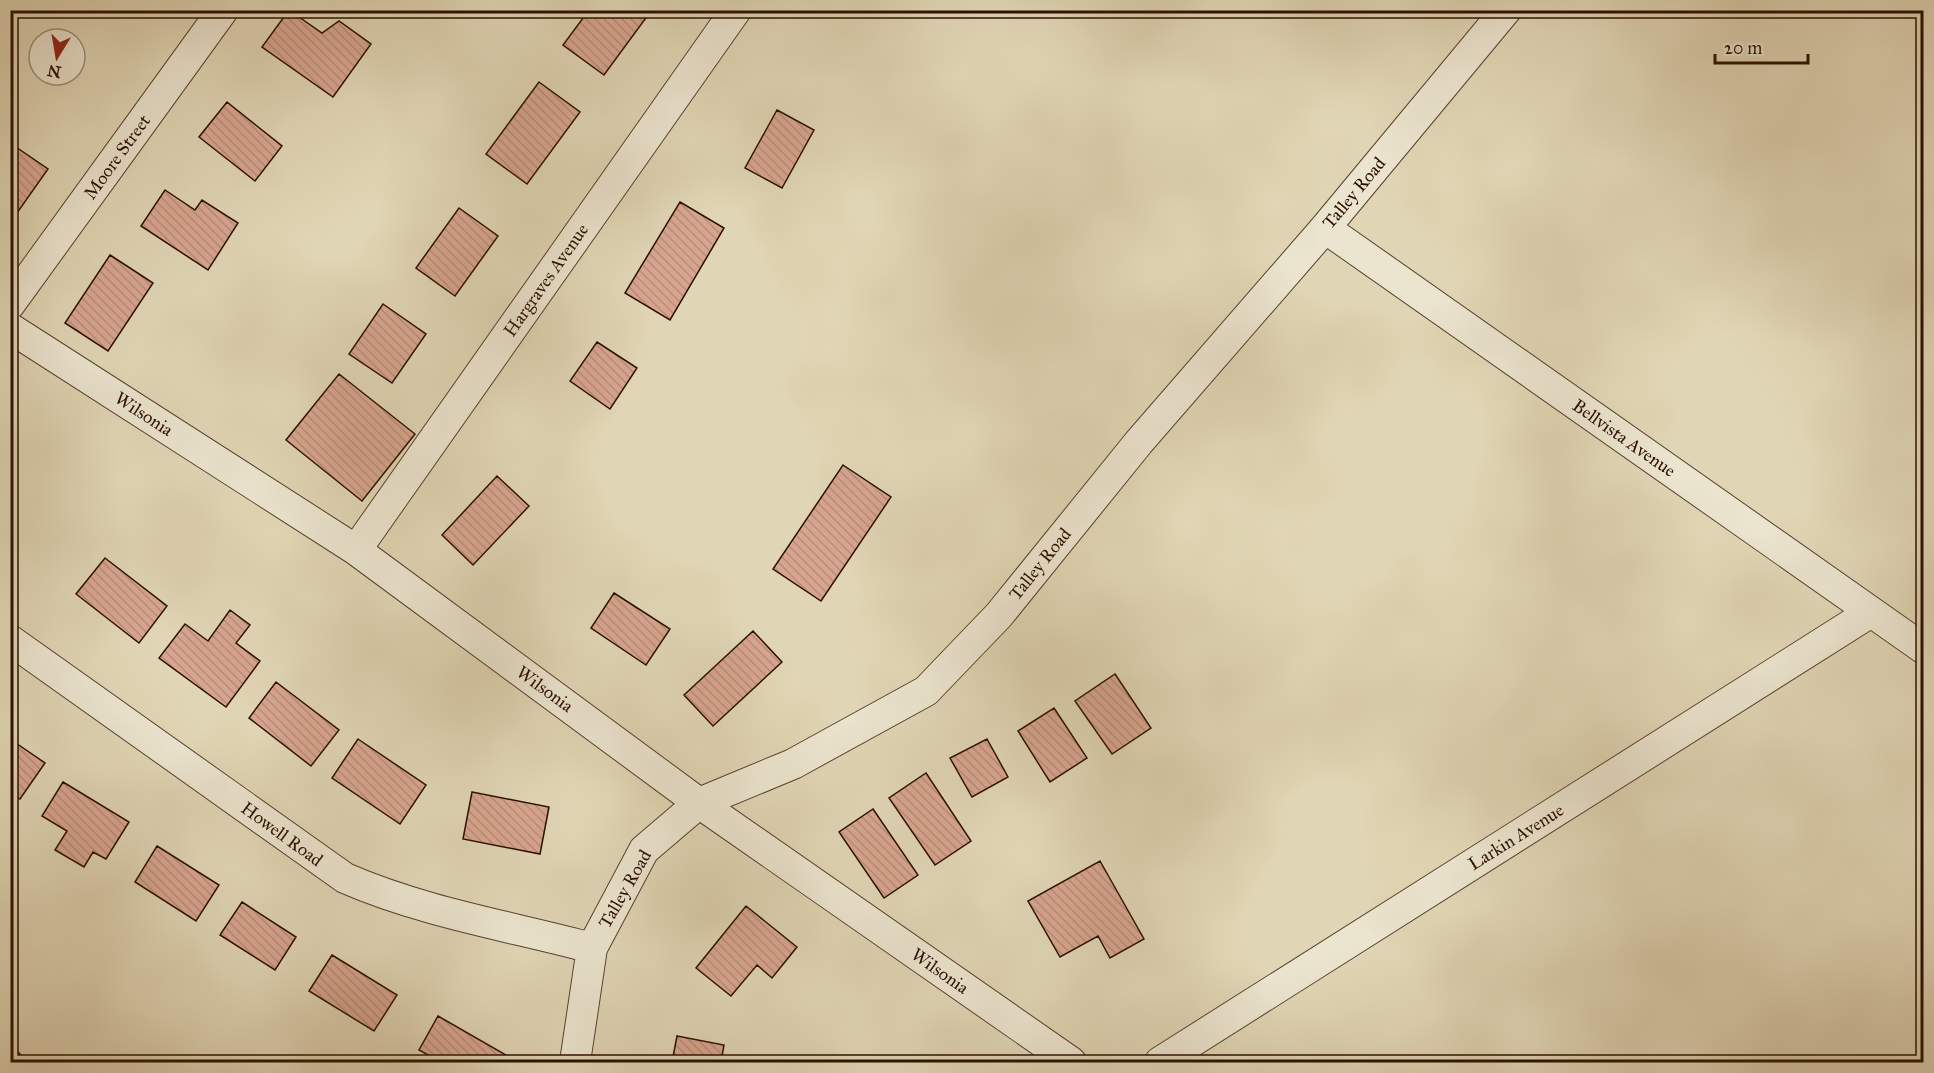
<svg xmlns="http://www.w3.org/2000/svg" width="1934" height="1073" viewBox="0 0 1934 1073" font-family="'IM FELL Great Primer',serif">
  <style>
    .building { fill: url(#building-back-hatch); stroke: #2b1000; stroke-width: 1.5 }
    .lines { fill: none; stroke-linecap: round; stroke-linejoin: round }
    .minor-casing { stroke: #58412d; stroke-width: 32 }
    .minor { stroke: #ebe4ce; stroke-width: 30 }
    .labels { text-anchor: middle; stroke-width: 4.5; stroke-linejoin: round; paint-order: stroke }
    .street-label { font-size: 18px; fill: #2b1000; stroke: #ebe4ce }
  </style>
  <defs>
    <pattern id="building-back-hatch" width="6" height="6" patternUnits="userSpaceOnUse" patternTransform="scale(1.5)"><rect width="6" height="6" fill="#d7a58e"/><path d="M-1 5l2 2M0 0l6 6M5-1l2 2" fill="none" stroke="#b98d79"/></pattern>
  </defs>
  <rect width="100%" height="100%" fill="#e0d5b4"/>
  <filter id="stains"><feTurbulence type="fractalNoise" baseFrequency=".00333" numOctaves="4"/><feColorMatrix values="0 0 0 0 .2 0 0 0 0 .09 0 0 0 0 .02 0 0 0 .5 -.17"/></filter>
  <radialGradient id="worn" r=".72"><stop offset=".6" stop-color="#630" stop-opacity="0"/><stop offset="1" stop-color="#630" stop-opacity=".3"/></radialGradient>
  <path class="building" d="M289 10 322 33 339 21 371 44 333 97 262 47Z
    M589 10 651 11 604 75 563 45Z
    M539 82 580 112 527 184 486 154Z
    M227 102 282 146 255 181 199 137Z
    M777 110 814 130 782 188 745 168Z
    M10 143 48 169 10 223Z
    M165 190 195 210 202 200 238 223 208 270 141 226Z
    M680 202 724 228 670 320 625 293Z
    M459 208 498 236 455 296 416 268Z
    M110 255 153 283 108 351 65 323Z
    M383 304 426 334 392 383 349 354Z
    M597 342 637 368 610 409 570 381Z
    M339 374 415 434 362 501 286 440Z
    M843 465 891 497 821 601 773 569Z
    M497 476 529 506 473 565 442 535Z
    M105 558 167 606 139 643 76 594Z
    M614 593 670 629 646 665 591 628Z
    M230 610 250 625 236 643 260 661 226 707 159 658 185 624 208 641Z
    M753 631 782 662 713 726 684 695Z
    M1115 674 1151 728 1112 754 1075 701Z
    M276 682 339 730 311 766 249 718Z
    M1054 708 1087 758 1050 782 1018 731Z
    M10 739 45 763 20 799 10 792Z
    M358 739 426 785 400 824 332 778Z
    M987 739 1008 777 972 797 950 758Z
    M926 773 971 841 935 865 889 798Z
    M63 782 129 822 106 859 93 852 84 867 55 850 67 831 42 816Z
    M472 792 549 807 540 854 463 839Z
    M873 809 918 875 884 898 839 832Z
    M157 846 219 885 196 921 135 882Z
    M1100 861 1144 939 1110 958 1098 936 1060 957 1028 901Z
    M242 902 296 937 275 970 220 935Z
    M746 906 797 947 772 978 757 965 731 996 696 968Z
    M332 955 397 995 374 1031 309 991Z
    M438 1016 511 1058 508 1062H441L419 1050Z
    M677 1036 724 1045 721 1062H672Z
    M10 1044 23 1057 17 1062H10Z"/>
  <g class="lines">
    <g class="minor-casing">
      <path id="minor" d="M1325 228 1924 649
        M10 304 223 10
        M10 328 356 550 699 803 1071 1062
        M356 550 736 10
        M10 640 345 878C423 912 509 926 592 948
        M575 1062 592 948 644 850 699 803 793 764 926 691 999 615 1139 442 1325 228 1506 10
        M1160 1062 1871 612"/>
    </g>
    <use href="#minor" class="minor"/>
  </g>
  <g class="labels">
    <g class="street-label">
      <text transform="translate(117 157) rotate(-54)" y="6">Moore Street</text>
      <text transform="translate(1354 193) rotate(-50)" y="6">Talley Road</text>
      <text transform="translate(546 280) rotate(-55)" y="6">Hargraves Avenue</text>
      <text transform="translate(144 414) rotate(33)" y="6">Wilsonia</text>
      <text transform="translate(1624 438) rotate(35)" y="6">Bellvista Avenue</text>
      <text transform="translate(1040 564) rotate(-51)" y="6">Talley Road</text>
      <text transform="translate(545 689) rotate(36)" y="6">Wilsonia</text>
      <text transform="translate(282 834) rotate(36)" y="6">Howell Road</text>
      <text transform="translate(1516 837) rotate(-32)" y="6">Larkin Avenue</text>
      <text transform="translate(625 889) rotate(-60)" y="6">Talley Road</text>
      <text transform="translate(940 971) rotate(35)" y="6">Wilsonia</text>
    </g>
  </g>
  <rect width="1934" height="1073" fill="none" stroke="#e0d5b4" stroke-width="36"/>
  <rect x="12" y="12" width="1910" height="1049" fill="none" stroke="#2b1000" stroke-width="3"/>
  <rect x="18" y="18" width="1898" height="1037" fill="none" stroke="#2b1000" stroke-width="1.5"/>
  <g transform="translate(57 57) rotate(191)"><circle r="28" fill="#ebe4ce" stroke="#9e8f7c" stroke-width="1.5"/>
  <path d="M0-4.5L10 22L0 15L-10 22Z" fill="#8f2418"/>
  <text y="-9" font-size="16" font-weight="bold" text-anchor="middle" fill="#2b1000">N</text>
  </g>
  <path d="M1715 54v9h93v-9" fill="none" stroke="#2b1000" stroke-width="3"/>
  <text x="1724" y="54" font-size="18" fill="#2b1000" stroke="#ebe4ce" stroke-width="4.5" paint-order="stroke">20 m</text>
  <rect width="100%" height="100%" filter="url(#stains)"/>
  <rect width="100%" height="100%" fill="url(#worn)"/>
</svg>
